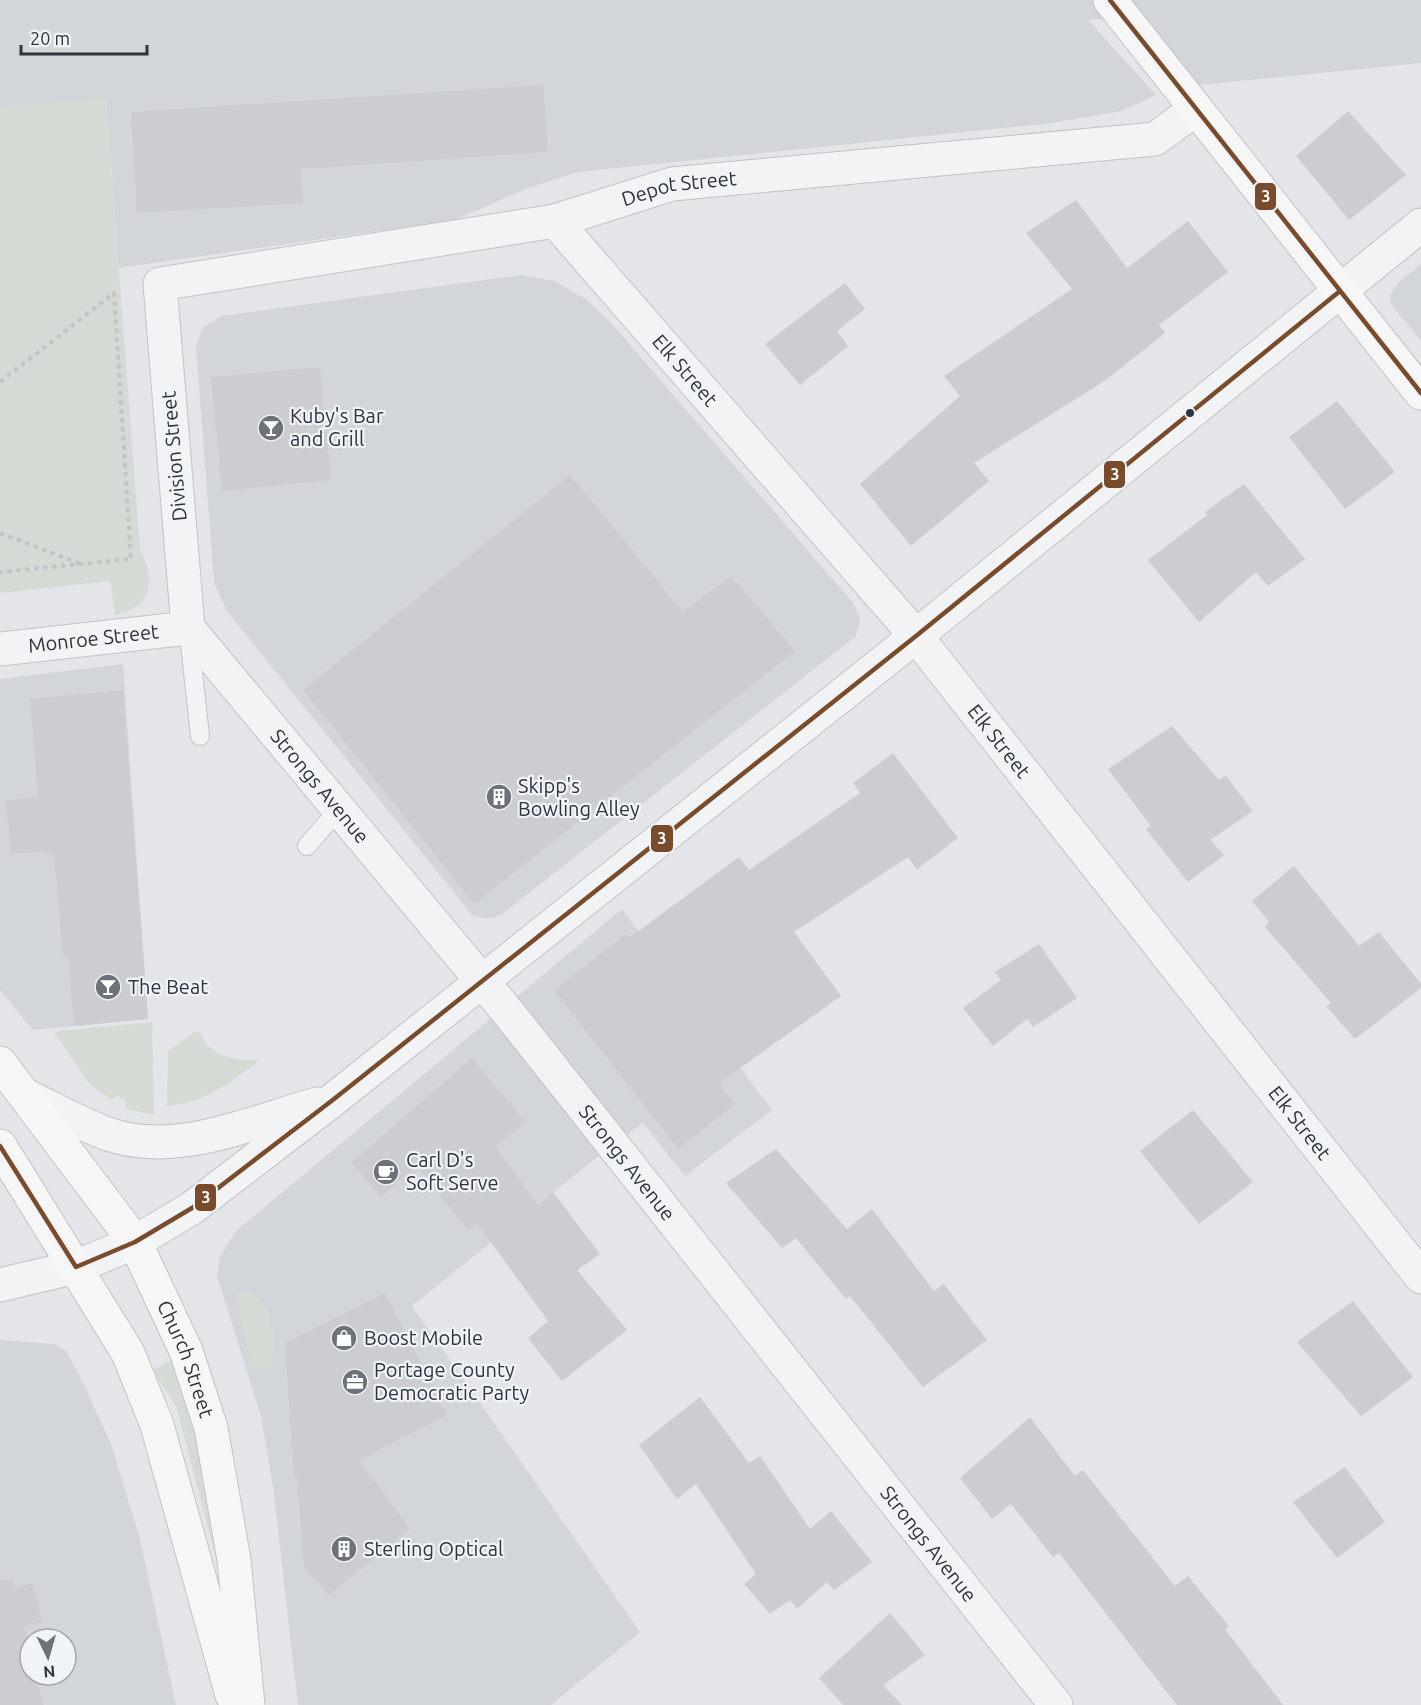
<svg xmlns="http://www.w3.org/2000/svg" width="1421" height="1705" viewBox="0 0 1421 1705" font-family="Ubuntu,sans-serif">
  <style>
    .built { fill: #d2d5da; fill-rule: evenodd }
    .green { fill: #d4dbd4 }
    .building { fill: #cbcdd0 }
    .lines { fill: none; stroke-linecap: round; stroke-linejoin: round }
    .lane-casing { stroke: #c2c3c6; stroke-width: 20 }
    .street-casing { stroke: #c2c3c6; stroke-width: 35 }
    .secondary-casing { stroke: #c2c3c6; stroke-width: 35 }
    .path { stroke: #c4c4c7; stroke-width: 4; stroke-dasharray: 4.5 4.5; stroke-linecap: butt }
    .lane { stroke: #f2f3f4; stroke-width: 18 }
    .street { stroke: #f2f3f4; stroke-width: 33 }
    .secondary { stroke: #f6f6f6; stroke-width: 33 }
    .bus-1-casing { stroke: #f1f4f6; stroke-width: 9 }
    .bus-1 { stroke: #7a4b2a; stroke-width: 4.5 }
    .bus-dot { fill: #2c343f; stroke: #f1f4f6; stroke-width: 2 }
    .labels { text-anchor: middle; stroke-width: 4.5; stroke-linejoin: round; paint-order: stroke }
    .street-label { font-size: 20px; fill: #2c343f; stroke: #f1f4f6 }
    .poi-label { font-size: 20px; fill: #2c343f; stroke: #f1f4f6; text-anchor: start }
    .line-badge { stroke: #f1f4f6; stroke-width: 2 }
    .badge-label { font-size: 16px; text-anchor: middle; font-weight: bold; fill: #fff }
  </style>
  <rect width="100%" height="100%" fill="#e3e5e8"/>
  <path class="built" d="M0 0H1421V63L1178 87 1125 18 1088 20 1156 95 1121 111 1052 123 578 172 526 189 454 220 119 268 106 99 0 107Z
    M1421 264V341L1391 304 1390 295 1400 281Z
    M521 275 555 281 587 300 611 323 854 604 860 621 856 636 501 915 486 919 473 916 226 610 214 582 196 346 203 327 222 316Z
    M123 664 148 1019 33 1030 0 990V679Z
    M622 909 772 1110 685 1176 643 1123 591 1162 412 1306 640 1632 551 1705H298L273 1486 261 1416 217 1276 220 1256 236 1231Z
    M0 1340 55 1344 67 1352 84 1385 111 1444 139 1535 176 1705H0ZM30 1639H66V1675H30Z"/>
  <path class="green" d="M106 98 140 549C155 579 154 608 115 615L110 581 0 593V107Z
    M152 1022 154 1115 126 1109 125 1100 117 1096 111 1100 88 1082 55 1034 60 1031Z
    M196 1031 200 1032C208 1056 236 1062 260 1060 233 1081 202 1105 167 1106L168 1051Z
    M241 1290C273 1292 279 1345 271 1369L253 1370 250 1364 236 1297Z
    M182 1355 229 1556 216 1558 176 1406 152 1370Z"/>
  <path class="building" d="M543 85 548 152 301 169 303 203 137 213 131 112Z
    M1348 111 1406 175 1349 220 1296 156Z
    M1076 200 1127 268 1188 221 1228 272 1159 325 1165 333 1106 380 974 463 989 481 911 546 860 484 960 396 944 376 1072 289 1026 233Z
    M845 283 865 309 837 331 848 346 800 385 765 344Z
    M320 367 331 480 222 491 211 377Z
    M1337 401 1395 472 1345 509 1289 437Z
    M570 475 683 612 731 576 795 651 474 904 303 690Z
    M1244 484 1305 559 1268 586 1256 572 1199 622 1148 560 1207 515 1205 512Z
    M123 690 148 1019 74 1026 69 956H63L54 853 44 854V851L11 854 6 800 38 797 30 699Z
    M1172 726 1219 780 1226 776 1253 811 1210 840 1224 855 1188 882 1146 829 1151 826 1108 769Z
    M893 753 958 838 917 869 908 857 794 932 841 996 719 1083 735 1104 678 1149 554 990 626 934 629 938 739 857 749 870 860 793 853 783Z
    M1294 866 1359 946 1379 932 1421 984V988L1355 1039 1326 1006 1331 1003 1265 927 1269 922 1252 901Z
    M1039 944 1077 998 1033 1027 1027 1019 993 1046 963 1008 1001 980 995 972Z
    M472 1058 526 1123 495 1146 538 1205 553 1192 600 1254 577 1270 627 1330 562 1381 528 1338 548 1321 477 1223 468 1231 418 1166 380 1197 352 1162Z
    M1193 1110 1253 1182 1199 1224 1140 1151Z
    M776 1149 847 1229 872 1209 934 1291 944 1284 987 1340 923 1387 850 1296 846 1299 796 1238 782 1248 726 1183Z
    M385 1293 447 1415 359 1460 410 1529 329 1595 304 1568 297 1477 294 1478 285 1343Z
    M1353 1301 1413 1377 1361 1416 1297 1342Z
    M700 1397 749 1463 760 1456 810 1529 831 1511 872 1562 834 1590 827 1582 797 1609 790 1600 770 1614 744 1584 756 1574 696 1484 677 1499 639 1445Z
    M1030 1417 1075 1476 1083 1470 1175 1586 1188 1576 1229 1626 1225 1629 1283 1705H1177L1059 1553 1053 1557 1011 1504 992 1519 960 1478Z
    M1345 1467 1385 1522 1337 1558 1293 1502Z
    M13 1579 15 1588 33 1583 42 1622 24 1626 30 1650V1675H36L43 1705H0V1580Z
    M890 1613 925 1655 883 1685 902 1705H843L819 1678Z"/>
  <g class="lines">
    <g class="lane-casing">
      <path id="lane" d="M189 635 200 736
        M307 846 339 809"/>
    </g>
    <g class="street-casing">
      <g id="street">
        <path id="s1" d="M555 221 916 636 1421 1277"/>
        <path id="s2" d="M188 628 160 284 555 221 672 184 1155 139 1196 109"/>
        <path id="s3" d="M188 628 511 1016 1056 1705"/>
        <path id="s4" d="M0 649 188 628"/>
        <path d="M25 1095C52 1108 80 1124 108 1134 176 1158 252 1122 317 1104"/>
        <path d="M0 1285 76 1267 135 1242 192 1208 334 1099 916 636 1421 225"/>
      </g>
    </g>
    <g class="secondary-casing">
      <g id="secondary">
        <path d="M1110 0 1421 393"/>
        <path id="s5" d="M0 1063 135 1242 186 1351 211 1428 234 1560 248 1705"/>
        <path d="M0 1146 128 1353 157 1425 232 1695"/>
      </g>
    </g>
    <path class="path" d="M0 382 114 293 131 559 0 572
      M0 533 81 564"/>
    <use href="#lane" class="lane"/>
    <use href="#street" class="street"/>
    <use href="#secondary" class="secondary"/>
    <g class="bus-1-casing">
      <path id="bus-1" d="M1110 0 1421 393
        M0 1146 76 1267 135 1242 192 1208 334 1099 916 636 1340 291"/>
    </g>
    <use href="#bus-1" class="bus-1"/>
  </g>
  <defs>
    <g id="bar-disc" transform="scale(1.35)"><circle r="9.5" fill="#6c727a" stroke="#f1f4f6"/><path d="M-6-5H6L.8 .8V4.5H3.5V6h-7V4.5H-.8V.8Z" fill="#fff"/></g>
    <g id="building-disc" transform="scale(1.35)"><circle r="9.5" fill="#6c727a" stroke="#f1f4f6"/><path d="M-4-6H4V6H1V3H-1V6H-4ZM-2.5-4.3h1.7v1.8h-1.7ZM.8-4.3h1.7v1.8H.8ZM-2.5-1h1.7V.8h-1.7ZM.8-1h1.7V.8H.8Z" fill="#fff"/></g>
    <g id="cafe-disc" transform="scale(1.35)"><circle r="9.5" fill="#6c727a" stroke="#f1f4f6"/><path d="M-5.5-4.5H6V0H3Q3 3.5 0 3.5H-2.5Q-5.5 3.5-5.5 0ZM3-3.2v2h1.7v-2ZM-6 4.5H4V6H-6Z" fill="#fff"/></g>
    <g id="shop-disc" transform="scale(1.35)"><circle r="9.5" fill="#6c727a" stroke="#f1f4f6"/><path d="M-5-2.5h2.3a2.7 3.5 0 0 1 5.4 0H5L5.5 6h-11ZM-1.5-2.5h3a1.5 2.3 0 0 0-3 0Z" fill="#fff"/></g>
    <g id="office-disc" transform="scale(1.35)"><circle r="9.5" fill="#6c727a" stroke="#f1f4f6"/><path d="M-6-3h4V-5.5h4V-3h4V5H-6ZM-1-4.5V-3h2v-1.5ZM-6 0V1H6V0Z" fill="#fff"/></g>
  </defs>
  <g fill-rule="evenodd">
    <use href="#bar-disc" x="271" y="428"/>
    <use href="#building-disc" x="499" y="797"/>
    <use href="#bar-disc" x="108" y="987"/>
    <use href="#cafe-disc" x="386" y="1172"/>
    <use href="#shop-disc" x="344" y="1338"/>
    <use href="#office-disc" x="355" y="1382"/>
    <use href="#building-disc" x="344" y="1549"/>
  </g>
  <circle class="bus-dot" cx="1190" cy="413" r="5"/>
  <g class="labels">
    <g class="street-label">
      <text dy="7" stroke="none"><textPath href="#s2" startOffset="874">Depot Street</textPath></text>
      <text dy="7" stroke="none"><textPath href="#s1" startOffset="198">Elk Street</textPath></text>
      <text transform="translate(174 456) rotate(-95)" y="7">Division Street</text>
      <text dy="7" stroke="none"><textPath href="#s4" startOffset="94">Monroe Street</textPath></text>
      <text dy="7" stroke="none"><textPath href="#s1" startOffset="684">Elk Street</textPath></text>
      <text dy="7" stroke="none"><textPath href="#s3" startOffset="206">Strongs Avenue</textPath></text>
      <text dy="7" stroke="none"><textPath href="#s1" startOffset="1170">Elk Street</textPath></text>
      <text dy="7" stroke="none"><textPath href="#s3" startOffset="692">Strongs Avenue</textPath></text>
      <text dy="7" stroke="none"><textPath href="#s5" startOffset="352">Church Street</textPath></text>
      <text dy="7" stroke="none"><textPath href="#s3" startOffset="1178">Strongs Avenue</textPath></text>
    </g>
    <g class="poi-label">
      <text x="290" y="423">Kuby's Bar<tspan x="290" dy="23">and Grill</tspan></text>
      <text x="518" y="793">Skipp's<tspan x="518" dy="23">Bowling Alley</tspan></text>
      <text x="128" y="994">The Beat</text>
      <text x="406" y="1167">Carl D's<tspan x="406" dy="23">Soft Serve</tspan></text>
      <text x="364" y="1345">Boost Mobile</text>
      <text x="374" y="1377">Portage County<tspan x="374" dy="23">Democratic Party</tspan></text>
      <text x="364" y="1556">Sterling Optical</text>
    </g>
  </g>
  <g class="line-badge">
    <rect x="1254" y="182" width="23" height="29" rx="6" fill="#7a4b2a"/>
    <rect x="1103" y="460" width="23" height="29" rx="6" fill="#7a4b2a"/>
    <rect x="650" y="824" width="24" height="29" rx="6" fill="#7a4b2a"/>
    <rect x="194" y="1183" width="23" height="29" rx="6" fill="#7a4b2a"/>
  </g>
  <g class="badge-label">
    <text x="1266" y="202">3</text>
    <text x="1115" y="480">3</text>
    <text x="662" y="844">3</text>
    <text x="206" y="1203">3</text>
  </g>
  <g transform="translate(48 1657) rotate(175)"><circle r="28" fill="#f1f4f6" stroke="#a2a7ad" stroke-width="1.5"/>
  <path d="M0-4.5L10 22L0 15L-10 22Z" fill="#6c727a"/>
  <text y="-9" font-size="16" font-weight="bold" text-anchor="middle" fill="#2c343f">N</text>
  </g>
  <path d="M21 45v9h126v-9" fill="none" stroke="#2c343f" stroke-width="3"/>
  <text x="30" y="45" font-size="18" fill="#2c343f" stroke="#f1f4f6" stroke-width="4.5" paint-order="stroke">20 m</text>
</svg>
